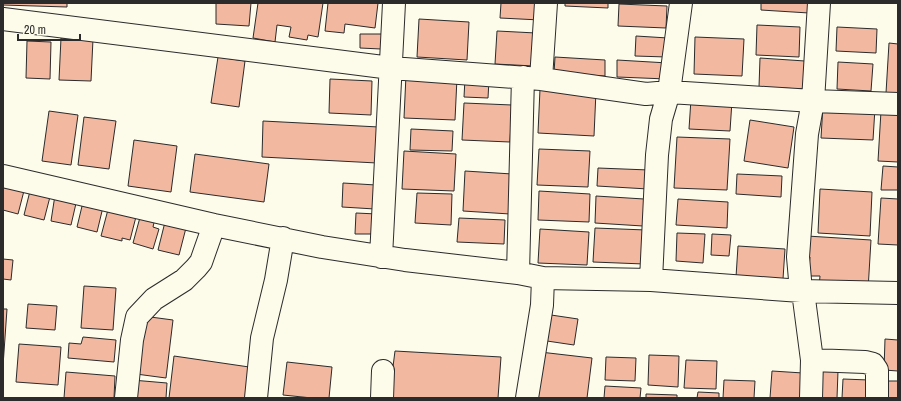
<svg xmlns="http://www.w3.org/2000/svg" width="901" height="401" viewBox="0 0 901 401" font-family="'Archivo Narrow',sans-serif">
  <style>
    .building { fill: #f2b8a0; stroke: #2b2b2b }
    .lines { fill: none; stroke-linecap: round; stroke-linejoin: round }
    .minor-casing { stroke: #2b2b2b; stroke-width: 24 }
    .minor { stroke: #fdfbea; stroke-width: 22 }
  </style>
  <rect width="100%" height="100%" fill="#fdfbea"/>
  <path class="building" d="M3 3H67V7L3 5Z
    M216 3H251L249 26 216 24Z
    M258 3H323L318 37 308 35 307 40 289 37 291 27 277 25 275 42 253 38Z
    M328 3H378L375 28 345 24 344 33 325 31Z
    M501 3H541L540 20 500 18Z
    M565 3H608V8L565 6Z
    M761 3H809V13L761 10Z
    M619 4 667 6 666 28 618 26Z
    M419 19 469 22 467 60 417 57Z
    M757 25 800 27 799 57 756 55Z
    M837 27 877 29 876 53 836 51Z
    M497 31 536 33 534 66 495 64Z
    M360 34H382L381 49 360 48Z
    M636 36 668 38 667 57 635 56Z
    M695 37 744 39 742 76 694 74Z
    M61 38 93 39 91 81 59 80Z
    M27 41 51 42 50 79 26 78Z
    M889 43 898 44V94L886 93Z
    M218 57 245 61 239 107 211 103Z
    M555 57 605 60V76L554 73Z
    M760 58 805 61 803 89 759 87Z
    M617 60 668 63 667 79 617 77Z
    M838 62 873 64 871 91 837 89Z
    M406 75 457 78 455 120 404 118Z
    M330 79 372 81 371 115 329 113Z
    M465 79 489 80 488 98 464 97Z
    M540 89 596 91 594 136 538 133Z
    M691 99 732 101 730 131 689 129Z
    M464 103 512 105 510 142 462 140Z
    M823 105 875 108 873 140 821 138Z
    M49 111 78 115 71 165 42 161Z
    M881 111 898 112V162L878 161Z
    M84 117 116 121 109 169 78 165Z
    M750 120 794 127 788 168 744 161Z
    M263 121 379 127 377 163 262 157Z
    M411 129 453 131 452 151 410 150Z
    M677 137 730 139 727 190 674 188Z
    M134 140 177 146 171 192 128 186Z
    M539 149 590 151 588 187 537 185Z
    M404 151 456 154 454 191 402 189Z
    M195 154 269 164 264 202 190 192Z
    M883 166 898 167V190H881Z
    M598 168 649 170 648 189 597 186Z
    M465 171 512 174 510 214 463 211Z
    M737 174 782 176 781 197 736 194Z
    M6 178 26 183 18 214 3 210V191Z
    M32 183 52 189 44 220 24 215Z
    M343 183 376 185 375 209 342 207Z
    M820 189 872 192 870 236 818 233Z
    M539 191 590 194 589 222 538 220Z
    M417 193 452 194 451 225 415 223Z
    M55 195 77 199 71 225 51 221Z
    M596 196 644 199 643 226 595 223Z
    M881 198 898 199V245L878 244Z
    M678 199 728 202 727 228 676 225Z
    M83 202 103 207 97 232 77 227Z
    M110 202 138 209 130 240 122 238V241L101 236Z
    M142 210 156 214 153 227 159 229 153 249 133 243Z
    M356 213 377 214 376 234H355Z
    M166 218 187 224 179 255 158 250Z
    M459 218 505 220 504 244 457 242Z
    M595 228 646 230 644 264 593 262Z
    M540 229 589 232 587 265 538 263Z
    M677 233 705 234 703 263 676 261Z
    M712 234 731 235 729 256 711 255Z
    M807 236 871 240 868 290 819 287 820 276H808L810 257 806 254Z
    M738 246 785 249 783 279 736 277Z
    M3 259 13 260 11 280 3 279Z
    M84 286 116 288 113 330 81 328Z
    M28 304 57 306 55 330 26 328Z
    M3 309H7L3 366Z
    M551 315 578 319 574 345 547 341Z
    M143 316 173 320 166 378 136 374Z
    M83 337 116 340 114 362 68 358 69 343 81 344Z
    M885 339 898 340V371L884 370Z
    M19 344 61 347 58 385 16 382Z
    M395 351 501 357 498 398H389Z
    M540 352 592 358 587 398H535Z
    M649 355 679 356 678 387 648 385Z
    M174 356 256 368 252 398H169Z
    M606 357 636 358 635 381 605 380Z
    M686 360 717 361 716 389 684 388Z
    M287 362 332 367 329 398H312L283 395Z
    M772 371 803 373 802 398H770Z
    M822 371H838L837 398H820Z
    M66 372 115 376 114 398H64Z
    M843 379 869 380 868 398H842Z
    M132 380 167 383 166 398H131Z
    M724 380 755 381 754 398H723Z
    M884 381H898V398H883Z
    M605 386 641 388 640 398H604Z
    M698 392 719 393V398H697Z
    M646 394 677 395V398H646Z"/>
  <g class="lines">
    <g class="minor-casing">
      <path id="minor" d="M3 19 391 68 541 79 646 94 669 92 813 101 898 104
        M523 77 518 273 543 278 651 280 801 291 898 293
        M541 79 546 3
        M3 176 214 225 322 247 405 260 518 273
        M381 257 394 3
        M651 280 657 155 661 119 669 92 681 3
        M812 360 865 362 873 364 877 370V398
        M126 398 132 340 137 317 154 299 184 280 196 268 201 262 214 225
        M256 398 262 338 276 280 283 238
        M382 398 383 371
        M527 398 542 305 543 278
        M811 398 812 360 804 299 801 291 798 257 807 134 813 101 819 3"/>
    </g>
    <use href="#minor" class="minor"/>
  </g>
  <rect width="901" height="401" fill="none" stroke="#2b2b2b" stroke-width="8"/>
  <path d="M18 34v6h62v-6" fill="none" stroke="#2b2b2b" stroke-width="2"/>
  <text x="24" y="34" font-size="12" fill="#2b2b2b" stroke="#fdfbea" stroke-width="3" paint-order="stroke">20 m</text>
</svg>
